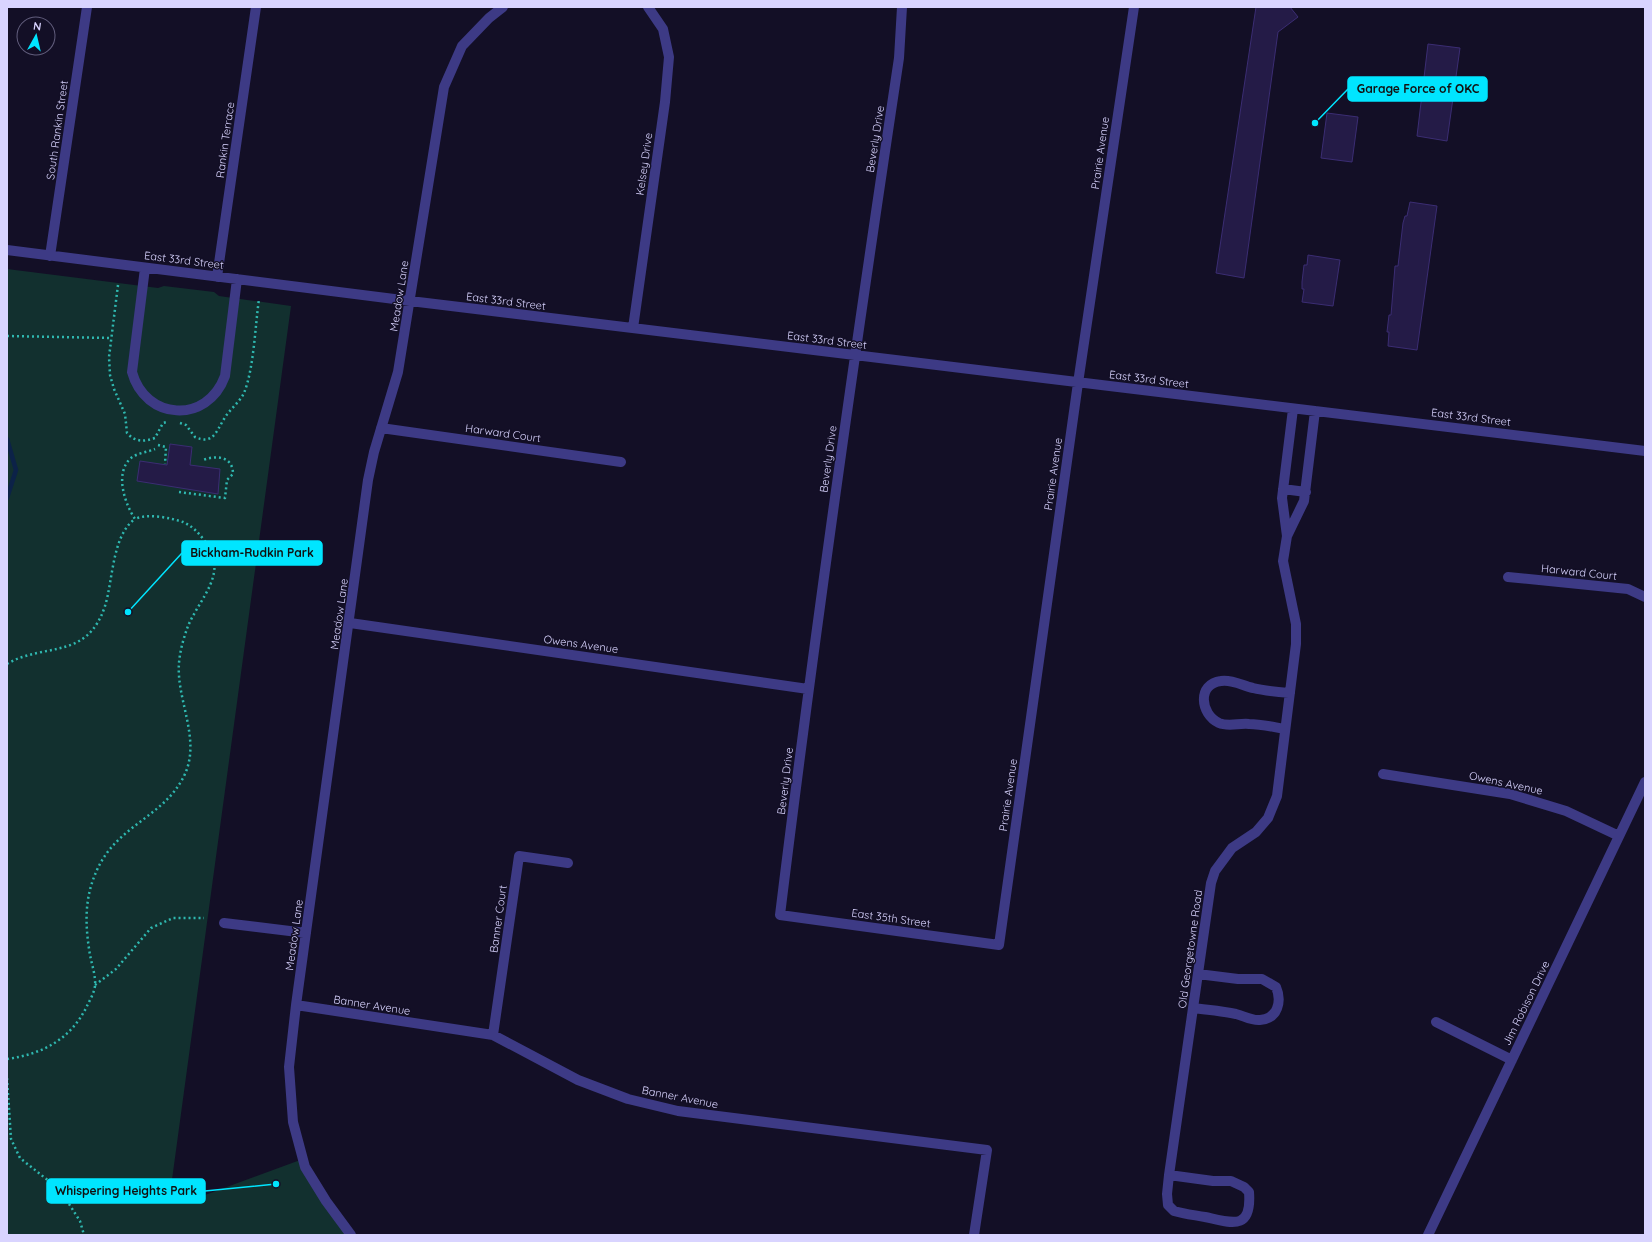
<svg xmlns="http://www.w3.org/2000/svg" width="1652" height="1242" viewBox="0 0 1652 1242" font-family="Quicksand,sans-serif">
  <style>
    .green { fill: #12302f }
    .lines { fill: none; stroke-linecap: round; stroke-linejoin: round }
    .stream { stroke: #0c2248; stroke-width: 4.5 }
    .building { fill: #241b47; stroke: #3b2d73 }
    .path { stroke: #2fb8b0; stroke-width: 2.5; stroke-dasharray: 2 3; stroke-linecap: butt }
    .minor { stroke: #3d3a85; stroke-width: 10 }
    .labels { text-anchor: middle; stroke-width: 3; stroke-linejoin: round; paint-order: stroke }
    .street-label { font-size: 11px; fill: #d9d4ff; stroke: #130f26 }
    .leader { fill: none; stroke: #00e5ff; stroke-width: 1.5 }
    .callout-dot { fill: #00e5ff; stroke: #130f26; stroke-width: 1.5 }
    .callout { fill: #00e5ff; stroke: #00e5ff; stroke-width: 1.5 }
    .callout-label { font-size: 12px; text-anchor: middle; font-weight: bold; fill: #111 }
  </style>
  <rect width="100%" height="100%" fill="#130f26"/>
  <path class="green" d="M7 269 158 288 164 286 214 292 219 296 291 306 171 1187 186 1202 303 1159 346 1235H7Z"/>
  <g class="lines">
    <path class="stream" d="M7 439 16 470 7 498"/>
  </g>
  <path class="building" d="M1256 7H1290L1298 17 1278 32 1244 278 1216 273Z
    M1428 44 1460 48 1447 141 1417 136Z
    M1327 113 1358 117 1352 162 1321 158Z
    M1410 202 1437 206 1417 350 1388 346 1389 332H1387L1389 315H1391L1395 266H1398L1403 223 1405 216H1407Z
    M1308 255 1340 260 1333 306 1302 302 1304 289H1302V282L1304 265H1307Z
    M170 444 192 447 190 465 220 469 218 494 137 481 140 461 167 465Z"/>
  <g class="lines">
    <path class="path" d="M118 285 109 357 110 375 114 389 125 414 127 433C135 442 144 442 155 438L163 423 167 422
      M7 336 111 338
      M180 423 186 425 195 437C213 445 216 432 224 419 229 410 239 403 244 393 254 368 255 327 259 299
      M158 445 166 447 165 464
      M179 492 225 498 227 480 233 474C233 456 216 455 203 460
      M7 664C44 642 87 661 105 606 113 581 112 535 135 519
      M95 985 116 969 151 928 173 918H204
      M7 1059C43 1054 71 1039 87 1006 90 1000 94 993 95 986 96 977 92 965 90 955 85 925 84 898 97 870 117 825 164 817 184 776 202 740 176 700 179 663 180 650 184 637 188 626 201 596 230 572 204 540 198 532 192 526 183 522 171 518 148 513 135 519 125 504 114 473 131 458 137 453 148 452 155 449
      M7 1078 11 1139 20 1158 60 1190 80 1221 84 1235"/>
    <path class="minor" d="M902 7 899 58C856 343 815 629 780 915L999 945 1078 383 1134 7
      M7 250 410 301 1645 451
      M50 256 87 7
      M145 268 132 372C145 420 207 425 225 376L237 279
      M217 277 256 7
      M633 328 665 102 669 57 663 29 648 7
      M381 428 621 462
      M1283 489 1306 492
      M1287 536 1304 501 1315 411
      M1508 577 1628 589 1645 597
      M350 623 808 689
      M1285 729C1273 727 1261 724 1249 724 1239 723 1228 727 1219 723 1200 714 1197 684 1221 681 1232 679 1243 686 1253 688 1265 691 1278 692 1290 693
      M1383 774 1510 794 1566 811 1619 836
      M224 923 306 933
      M296 1005 493 1035 578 1080 628 1099 678 1111 987 1150 974 1235
      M1193 1008C1207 1010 1222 1011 1236 1014 1244 1016 1252 1021 1260 1020 1278 1019 1282 1001 1276 987L1262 979H1238L1198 974
      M1436 1022 1512 1060
      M493 1035 519 856 568 863
      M1169 1175 1167 1194 1168 1205 1174 1211C1184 1214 1194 1215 1205 1217 1232 1223 1252 1231 1249 1192L1244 1187 1231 1181H1213L1169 1175 1211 883 1215 871 1232 848 1256 832 1268 818 1277 796 1296 644V624L1283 561 1287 536 1282 498 1293 409
      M351 1235 326 1201 305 1167 293 1122 289 1067 296 1005 368 480 374 452 398 372 444 87 462 46 489 18 503 7
      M1428 1235 1645 782"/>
  </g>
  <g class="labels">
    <g class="street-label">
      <text transform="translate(57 130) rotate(-82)" y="4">South Rankin Street</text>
      <text transform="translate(875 139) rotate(-81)" y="4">Beverly Drive</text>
      <text transform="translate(225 140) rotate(-82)" y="4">Rankin Terrace</text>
      <text transform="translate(1100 153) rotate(-82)" y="4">Prairie Avenue</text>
      <text transform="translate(644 164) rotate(-82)" y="4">Kelsey Drive</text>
      <text transform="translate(184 260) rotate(7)" y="4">East 33rd Street</text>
      <text transform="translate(399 296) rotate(-81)" y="4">Meadow Lane</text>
      <text transform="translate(506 301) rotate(7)" y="4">East 33rd Street</text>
      <text transform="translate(827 340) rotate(7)" y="4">East 33rd Street</text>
      <text transform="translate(1149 379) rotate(7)" y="4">East 33rd Street</text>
      <text transform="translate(1471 417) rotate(7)" y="4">East 33rd Street</text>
      <text transform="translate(503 433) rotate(8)" y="4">Harward Court</text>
      <text transform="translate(828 459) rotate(-82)" y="4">Beverly Drive</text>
      <text transform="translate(1053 474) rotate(-82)" y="4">Prairie Avenue</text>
      <text transform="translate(1579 572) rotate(6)" y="4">Harward Court</text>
      <text transform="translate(339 614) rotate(-82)" y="4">Meadow Lane</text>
      <text transform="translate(581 644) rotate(8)" y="4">Owens Avenue</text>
      <text transform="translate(785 781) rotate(-83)" y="4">Beverly Drive</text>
      <text transform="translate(1506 783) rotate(12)" y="4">Owens Avenue</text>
      <text transform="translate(1008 795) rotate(-82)" y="4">Prairie Avenue</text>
      <text transform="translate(891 918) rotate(8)" y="4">East 35th Street</text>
      <text transform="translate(498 919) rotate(-82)" y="4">Banner Court</text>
      <text transform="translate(294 935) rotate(-82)" y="4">Meadow Lane</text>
      <text transform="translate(1190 949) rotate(-82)" y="4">Old Georgetowne Road</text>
      <text transform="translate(1526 1003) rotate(-64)" y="4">Jim Robison Drive</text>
      <text transform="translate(372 1005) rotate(9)" y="4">Banner Avenue</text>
      <text transform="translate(680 1097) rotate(11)" y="4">Banner Avenue</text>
    </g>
  </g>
  <path class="leader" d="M1315 123L1348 89M128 612L182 553M276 1184L205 1191"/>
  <g class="callout-dot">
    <circle cx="1315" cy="123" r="4"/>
    <circle cx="128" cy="612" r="4"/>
    <circle cx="276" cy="1184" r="4"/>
  </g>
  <g class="callout">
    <rect x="1348" y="77" width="139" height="24" rx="4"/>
    <rect x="182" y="541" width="140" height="24" rx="4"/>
    <rect x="47" y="1179" width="158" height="24" rx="4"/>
  </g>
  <g class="callout-label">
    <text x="1418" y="93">Garage Force of OKC</text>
    <text x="252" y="557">Bickham-Rudkin Park</text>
    <text x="126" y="1195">Whispering Heights Park</text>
  </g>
  <rect width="1652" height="1242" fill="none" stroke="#d9d4ff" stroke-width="16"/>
  <g transform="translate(36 36) rotate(8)"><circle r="19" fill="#130f26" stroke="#625e7d"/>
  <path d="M0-3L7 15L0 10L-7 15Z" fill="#00e5ff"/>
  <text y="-6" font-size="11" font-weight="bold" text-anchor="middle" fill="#d9d4ff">N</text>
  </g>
</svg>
